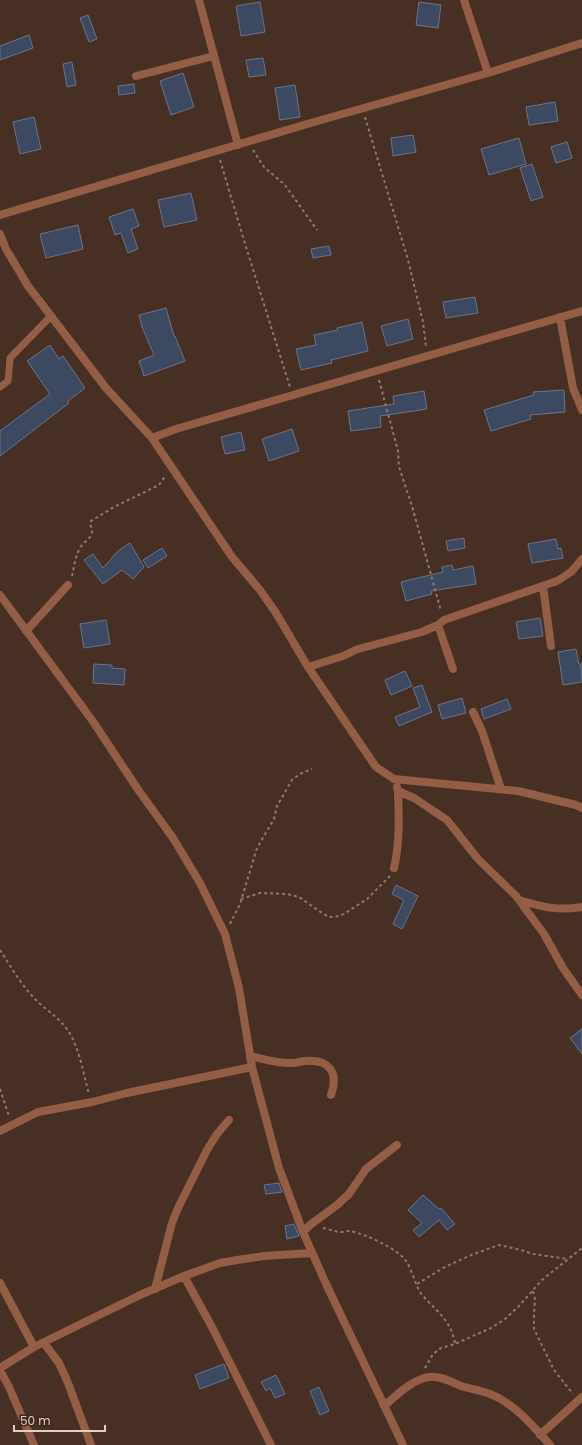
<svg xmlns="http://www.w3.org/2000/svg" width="582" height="1445" viewBox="0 0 582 1445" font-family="Poppins,sans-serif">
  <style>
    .building { fill: #3d4960; stroke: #68758e }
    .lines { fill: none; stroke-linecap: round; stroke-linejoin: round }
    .path { stroke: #8f7a70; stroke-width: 2; stroke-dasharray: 3 3; stroke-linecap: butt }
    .service { stroke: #935e45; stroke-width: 7 }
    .minor { stroke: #935e45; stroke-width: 8 }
  </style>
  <rect width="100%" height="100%" fill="#482f23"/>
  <path class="building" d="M260 2 265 32 241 36 236 6Z
    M419 2 441 5 438 28 416 25Z
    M88 15 97 39 89 42 80 18Z
    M29 35 33 48 0 60V46Z
    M263 58 266 75 249 77 246 60Z
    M72 62 76 85 67 87 63 64Z
    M183 73 194 107 171 115 160 81Z
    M134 84 135 93 119 95 118 86Z
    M295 85 300 117 280 120 275 88Z
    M555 102 558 121 529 125 526 107Z
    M34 117 41 149 20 154 13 122Z
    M413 135 416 152 393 156 391 138Z
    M519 138 526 164 489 175 481 149Z
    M567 142 572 158 556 163 551 147Z
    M532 164 543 197 531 201 520 168Z
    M191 193 197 220 164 227 158 200Z
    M133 209 139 226 131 229 138 249 128 253 121 233 115 235 109 217Z
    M78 225 83 249 46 258 40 234Z
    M329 246 331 255 313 258 311 249Z
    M475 297 478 313 446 318 443 302Z
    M166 308 174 336H175L185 361 144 376 139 361 154 355 142 327 139 315Z
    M408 319 413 339 387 346 381 326Z
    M362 322 368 351 331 360 332 363 301 370 296 349 316 345 314 335 338 330 337 328Z
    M50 345 59 359 63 356 85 388 68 401 69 403 0 456V431L50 394 27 361Z
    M564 390 565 412 530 415 531 419 491 431 484 410 534 395 533 392Z
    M424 391 427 409 380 416 381 427 351 431 348 411 394 404 393 396Z
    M292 429 299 451 269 461 262 439Z
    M241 432 245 450 225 454 221 437Z
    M464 538 465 548 448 551 446 541Z
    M556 539 558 549 561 548 563 558 532 563 528 544Z
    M130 543 144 567 133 579 122 570 103 584 84 560 93 554 103 568 118 551Z
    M162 548 167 556 148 568 143 560Z
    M452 565 453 570 473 566 476 584 431 591 432 594 406 601 401 582 443 572 442 567Z
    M540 618 543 636 519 639 516 622Z
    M106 620 110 644 84 648 80 624Z
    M576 649 579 664H581L582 682 563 685 558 652Z
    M94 664 112 665V668L125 669 124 685 93 683Z
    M405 671 412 686 391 695 385 680Z
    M422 685 432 712 399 726 395 717 420 707 413 688Z
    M462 698 466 713 442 719 438 705Z
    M507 699 511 709 484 719 481 709Z
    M396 885 418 896 402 929 393 924 404 900 392 894Z
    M582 1029V1054L570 1038Z
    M279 1183 282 1192 266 1194 264 1185Z
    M423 1195 439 1209 441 1208 455 1224 447 1230 439 1220 419 1237 413 1230 422 1223 408 1210Z
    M294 1224 299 1236 287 1239 285 1226Z
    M224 1364 229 1378 200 1389 195 1375Z
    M276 1375 285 1394 275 1398 270 1388 266 1391 261 1382Z
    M319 1387 329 1411 320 1415 310 1391Z"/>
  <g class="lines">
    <path class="path" d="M365 117 408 260 423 322 426 347
      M253 150 264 167 285 185 317 230
      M220 160 246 247 290 387
      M379 380 398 451 399 467 412 506 441 611
      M72 576C74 567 75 557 80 548 83 542 90 540 92 533 93 529 89 526 91 521L114 507 159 485 166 475
      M241 899 260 893 287 894 299 897 319 911 329 917H335L344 914 367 899 390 876
      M230 924 240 904 257 848 274 819 277 806 292 780 300 774 312 769
      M0 950C11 967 22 986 36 1000 47 1011 60 1018 69 1032 80 1050 83 1073 89 1094
      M0 1089 9 1116
      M323 1228C329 1229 335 1232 341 1232 344 1232 347 1231 350 1231 365 1234 397 1248 406 1261 413 1271 415 1287 423 1296 438 1313 450 1319 455 1343
      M417 1284 443 1268 471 1255 499 1245 521 1250 533 1254 568 1259
      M533 1291 535 1299 534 1315V1329L554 1370 573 1394
      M425 1368 433 1354 441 1348 455 1344 491 1328 505 1319 518 1307 542 1280 582 1248"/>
    <path class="service" d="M0 387 8 381 10 358 50 317"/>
    <path class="minor" d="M199 0 238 145
      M464 0 488 73
      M136 76 214 56
      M0 215 314 122 488 73 582 43
      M0 234 6 249 28 286 106 388 152 438 232 557 260 590 276 613 308 667 376 767 394 779 518 791 576 805 582 808
      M560 317 573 388 582 410
      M152 438 176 429 582 311
      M543 586 551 646
      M0 595 92 720 139 791 173 838 200 883 225 934 239 988 252 1067 279 1168 303 1232 327 1286 403 1445
      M438 625 453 669
      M26 631 68 585
      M308 667 343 656 358 649 422 632 438 625 444 620 557 581 571 572 582 559
      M473 712 482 731 501 789
      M398 791 414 798 447 820 478 859 516 896 544 934 563 968 582 995
      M394 868C400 842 399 817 398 791L397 787
      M519 900C542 907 558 911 582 907
      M250 1056C264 1059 279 1064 293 1063 297 1063 301 1061 305 1061 329 1059 339 1072 331 1095
      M0 1131 38 1112 92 1102 127 1093 252 1067
      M303 1232 310 1225 337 1205 349 1194 366 1169 397 1145
      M184 1276 213 1329 271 1445
      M0 1283 34 1347
      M155 1289 172 1223 178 1208 207 1150 217 1134 229 1120
      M44 1343 59 1363 68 1383 91 1445
      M0 1368 34 1347 140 1295 184 1276 220 1263 237 1260 264 1256 312 1253
      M0 1370 9 1387 34 1445
      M384 1406C397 1395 411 1380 429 1377 439 1375 452 1382 461 1386 470 1389 481 1390 490 1394 514 1403 533 1426 550 1445
      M540 1435 582 1397"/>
  </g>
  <path d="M14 1425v6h91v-6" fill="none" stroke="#e0d0c8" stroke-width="2"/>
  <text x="20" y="1425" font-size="12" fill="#e0d0c8" stroke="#3d2519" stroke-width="3" paint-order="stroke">50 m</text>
</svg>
